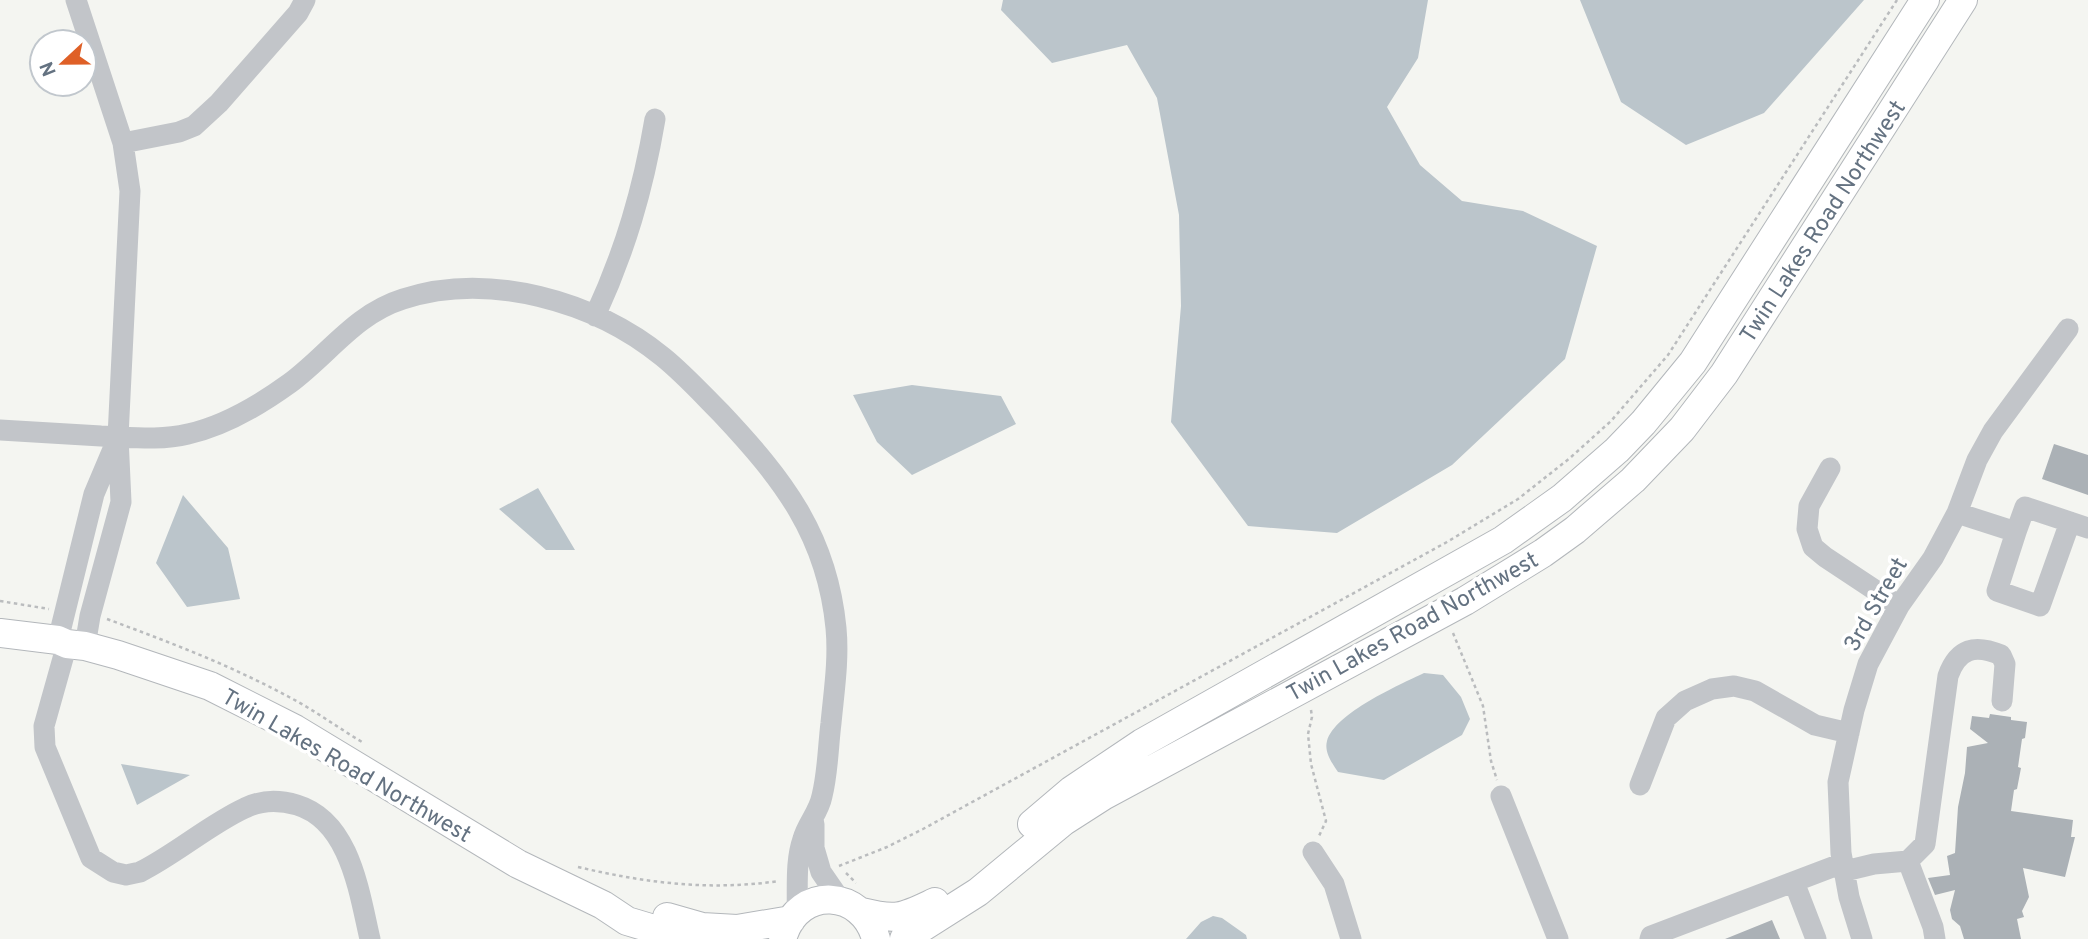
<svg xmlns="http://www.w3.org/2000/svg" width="2088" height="939" viewBox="0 0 2088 939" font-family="Overpass,sans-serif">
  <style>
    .water { fill: #bbc5cb }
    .building { fill: #abb1b6 }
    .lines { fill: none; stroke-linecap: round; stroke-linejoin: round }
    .major-casing { stroke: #b3b7bb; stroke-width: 30 }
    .path { stroke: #babcbe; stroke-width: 2.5; stroke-dasharray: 3.5 3.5; stroke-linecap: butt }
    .minor { stroke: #c2c5c9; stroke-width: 21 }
    .major { stroke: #fff; stroke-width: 28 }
    .labels { text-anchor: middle; stroke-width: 7; stroke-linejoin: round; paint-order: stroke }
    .street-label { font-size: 23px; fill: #647281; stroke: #fff }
  </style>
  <rect width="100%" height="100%" fill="#f4f5f1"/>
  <path class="water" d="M1003 0H1428L1418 58 1387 107 1420 165 1462 201 1523 211 1597 246 1565 359 1452 465 1337 533 1248 526 1171 422 1181 306 1179 215 1157 98 1127 45 1052 63 1001 10Z
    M1580 0H1864L1764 113 1686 145 1621 102Z
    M912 385 1001 396 1016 424 912 475 877 442 853 395Z
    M538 488 575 550H546L499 509Z
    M183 495 228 548 240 599 187 607 156 563Z
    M1424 673 1443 675 1461 697 1470 719 1462 735 1384 780 1338 772C1332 763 1324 752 1327 741 1335 713 1399 685 1424 673Z
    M121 764 190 775 137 805Z
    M1213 916 1222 918 1246 935 1247 939H1186L1201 922Z"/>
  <path class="building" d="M2054 444 2088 455V495L2042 479Z
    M1990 714 2011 717V720L2027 722 2025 738 2022 739 2018 767 2021 768 2017 789 2014 790 2011 811 2073 820 2071 837H2075L2065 877 2023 868 2029 897 2022 911 2024 917 2017 919 2021 939H1964L1960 926 1952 919 1950 910 1955 890 1935 895 1928 878 1950 875 1947 856 1955 853 1958 807 1965 773 1967 747 1988 743 1970 729 1972 716 1989 718Z
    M1772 920 1780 939H1725Z"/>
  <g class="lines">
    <g class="major-casing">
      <path id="major" d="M0 633 58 640 67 644 85 646 118 655 210 686 295 729 518 864 603 905 627 921 687 939
        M1032 824 1072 790 1142 743 1503 540 1562 498 1617 450 1643 423 1693 362 1925 0
        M862 912C898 921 903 917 935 902
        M667 917 702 927 737 929 791 920
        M783 936C799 885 863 889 876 939
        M904 939 978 892 1064 821 1103 796 1465 601 1543 553 1575 530 1633 480 1682 429 1724 374 1963 0"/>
    </g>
    <path class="path" d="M0 601 49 609
      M107 619C169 642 230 665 289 697 314 710 337 727 362 742
      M1453 633 1483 706 1491 761 1497 780
      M1311 710 1312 717 1308 734 1311 764 1326 821 1319 836
      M839 866 887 847 923 829 1447 542 1518 499 1570 458 1611 421 1668 355 1897 0
      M578 867C646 883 710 891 779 881
      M846 873 856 883"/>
    <path class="minor" d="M76 0 123 143 130 191 118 437 121 502 90 616 85 646
      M123 143 179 132 194 126 219 103 298 13 305 0
      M595 316C625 251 643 190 655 119
      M0 430C34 432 67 434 101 436 130 437 160 441 188 434 224 426 261 404 290 383 329 354 355 314 403 299 488 271 595 301 663 357 684 374 702 394 721 413 783 479 827 535 836 628 839 660 834 691 831 723 828 747 828 772 822 796 819 812 807 824 803 839 795 862 798 888 797 912
      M1830 468 1809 506 1807 529 1813 547 1825 557 1899 606
      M1957 513 2016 532 2025 507 2088 528
      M2016 532 1997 591 2040 606 2070 522
      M58 640 94 494 116 442
      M67 644 44 726 45 747 91 858 113 872 126 875 140 872C176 854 210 824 245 808 261 800 280 800 297 805 350 821 359 892 370 939
      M1640 785 1666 718 1685 701 1712 689 1734 686 1755 691 1815 725 1849 733
      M1501 796 1558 939
      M814 824V848L821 872 841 901
      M1313 852 1334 884 1351 939
      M1908 861 1925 844 1948 676C1958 648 1975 644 2001 655L2005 664 2002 701
      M1845 871 1874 864 1908 861 1933 927 1935 939
      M1794 882 1816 939
      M1650 939 1651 936 1843 863
      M1862 939 1849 897 1841 853 1838 782 1854 710 1868 664 1899 606 1933 558 1957 513 1977 460 1993 431 2068 329"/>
    <use href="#major" class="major"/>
  </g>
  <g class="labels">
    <g class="street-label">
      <text transform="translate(1822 221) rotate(-57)" y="8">Twin Lakes Road Northwest</text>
      <text transform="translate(1875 604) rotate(-60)" y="8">3rd Street</text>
      <text transform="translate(1412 626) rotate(-29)" y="8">Twin Lakes Road Northwest</text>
      <text transform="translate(347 765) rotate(30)" y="8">Twin Lakes Road Northwest</text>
    </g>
  </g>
  <g transform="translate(63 63) rotate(248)"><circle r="33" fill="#ffffff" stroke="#c1c7cd" stroke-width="2"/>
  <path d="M0-5L12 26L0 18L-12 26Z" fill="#df6027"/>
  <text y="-10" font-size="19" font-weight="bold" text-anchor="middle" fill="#647281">N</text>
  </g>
</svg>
